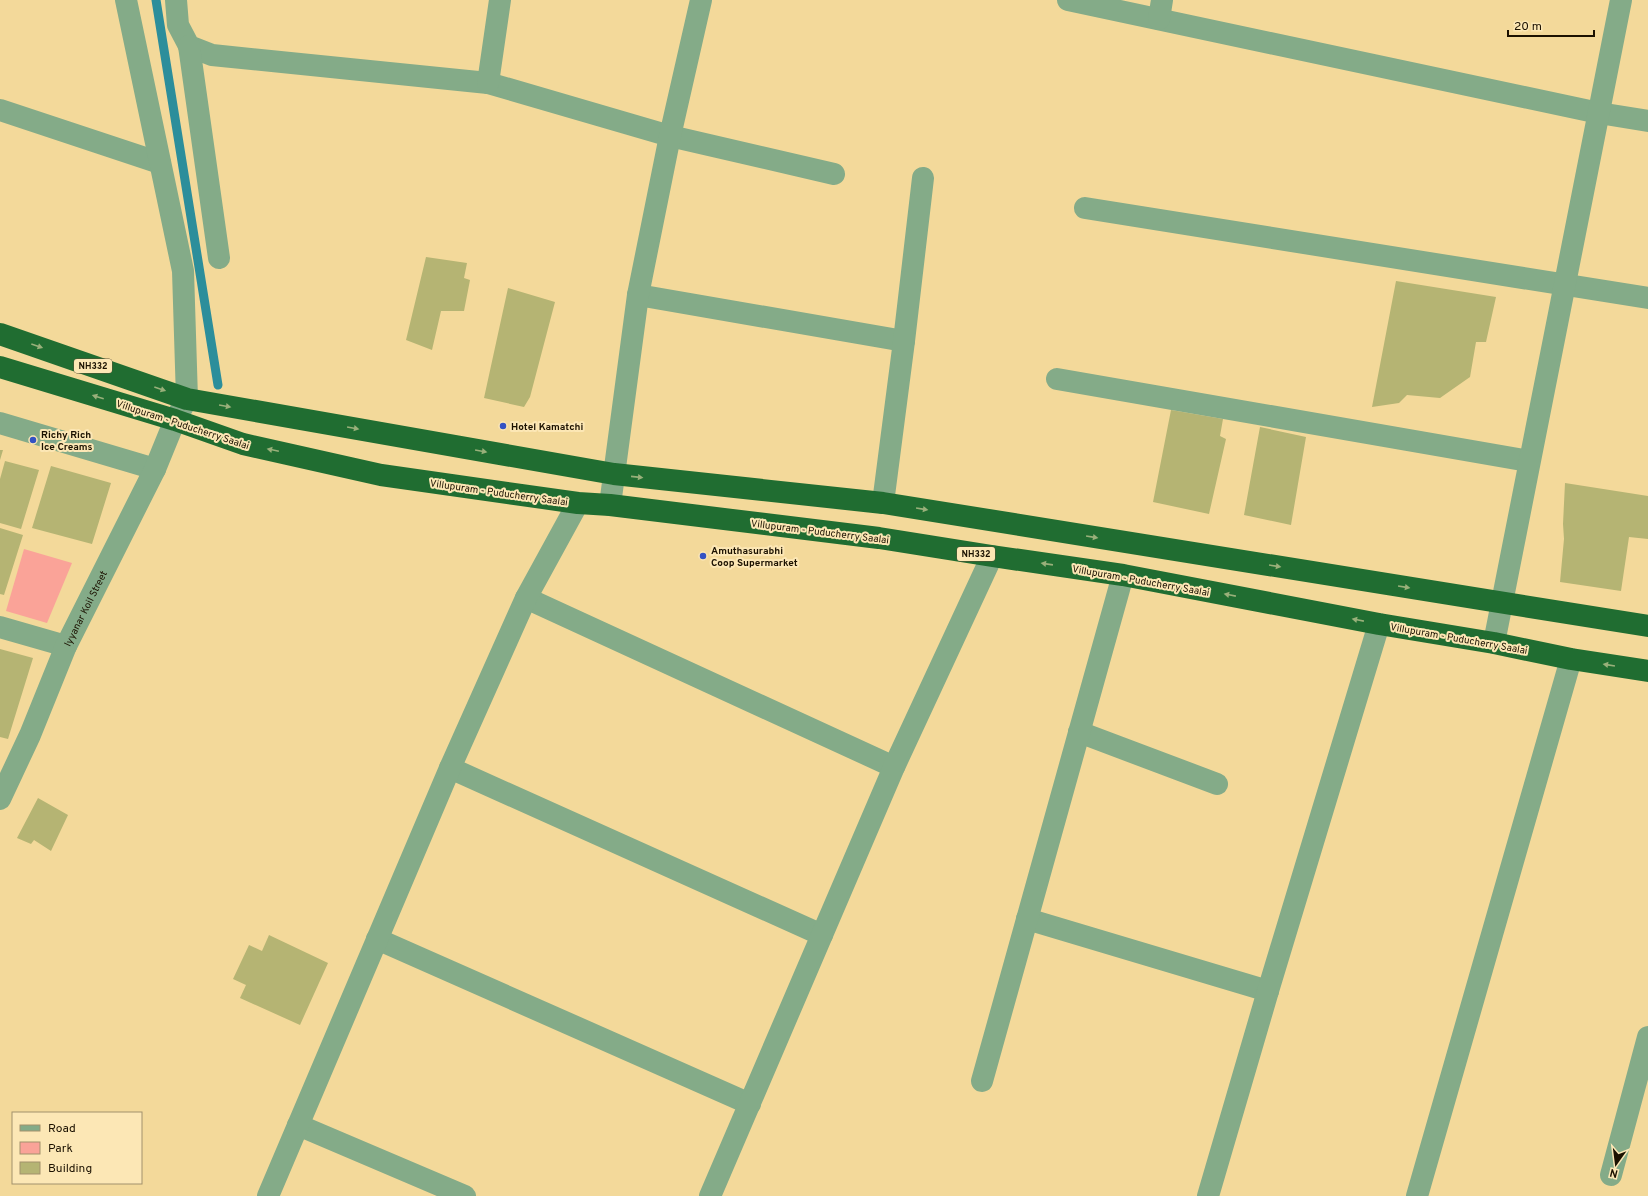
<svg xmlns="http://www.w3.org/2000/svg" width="1648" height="1196" viewBox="0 0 1648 1196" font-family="Overpass,sans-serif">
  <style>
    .green { fill: #faa398 }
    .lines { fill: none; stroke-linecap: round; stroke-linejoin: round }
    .stream { stroke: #2c8e9b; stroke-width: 9 }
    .building { fill: #b5b473 }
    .minor { stroke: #84ab88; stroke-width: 22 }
    .highway { stroke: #206d31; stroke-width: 22 }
    .oneway { fill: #99b07a }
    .poi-dot { fill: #3352c3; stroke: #fce7b5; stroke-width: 1.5 }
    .labels { text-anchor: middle; stroke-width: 4; stroke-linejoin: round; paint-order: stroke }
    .shield { fill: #fce7b5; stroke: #5e5136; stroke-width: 1 }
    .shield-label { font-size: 9px; font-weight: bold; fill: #1b1100 }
    .street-label { font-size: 10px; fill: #1b1100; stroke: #fce7b5 }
    .poi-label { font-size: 10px; font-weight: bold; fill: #1b1100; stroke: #fce7b5; text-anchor: start }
  </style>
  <rect width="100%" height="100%" fill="#f3d99a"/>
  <path class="green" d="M24 549 72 563 47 623 6 611Z"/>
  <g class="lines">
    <path class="stream" d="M156 0 218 385"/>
  </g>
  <path class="building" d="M426 257 467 263 464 278 470 280 464 311H441L432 350 406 340Z
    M1396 281 1496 297 1486 342H1476L1470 377 1440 398 1407 395 1399 403 1372 407Z
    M508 288 555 302 530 397 524 407 484 398Z
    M1171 410 1223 419 1220 436 1226 439 1209 514 1153 502Z
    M1260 427 1306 437 1291 525 1244 515Z
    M0 450H3L0 460Z
    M5 461 39 470 21 529 0 523V479Z
    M51 466 111 483 92 544 32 528Z
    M1565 483 1648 496V539L1629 537 1621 591 1560 582 1564 539 1563 524Z
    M0 528 23 535 4 595 0 594Z
    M0 649 33 658 8 739 0 737Z
    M38 798 68 815 51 851 34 840 31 844 17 838Z
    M269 935 328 963 300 1025 240 998 246 985 233 979 249 945 262 951Z"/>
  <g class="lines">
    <g class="minor">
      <path d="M176 0 178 25 189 46 212 55 488 83 670 136 834 174"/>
      <path d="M1068 0 1599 113 1648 121"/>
      <path d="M1159 19 1162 0"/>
      <path d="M189 46 219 258"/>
      <path d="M488 83 500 0"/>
      <path d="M0 110 160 163"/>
      <path d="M1085 208 1648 298"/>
      <path d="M638 295 904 341"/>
      <path d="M1057 379 1529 461"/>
      <path d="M0 423 155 469"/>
      <path d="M883 503 904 341 923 178"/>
      <path d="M610 505 638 295 670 136 701 0"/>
      <path d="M526 598 894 767"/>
      <path d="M0 627 66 646"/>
      <path d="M1494 643 1621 0"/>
      <path d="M1079 732 1217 784"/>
      <path d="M450 768 822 935"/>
      <path id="s1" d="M0 799 30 735 66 646 155 469 175 420 187 399 183 271 126 0"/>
      <path d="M1027 919 1268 991"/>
      <path d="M377 939 750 1104"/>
      <path d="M982 1081 1123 575"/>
      <path d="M298 1125 465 1196"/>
      <path d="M1611 1175 1648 1037"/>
      <path d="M268 1196 450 768 526 598 578 503"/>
      <path d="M710 1196 894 767 992 556"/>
      <path d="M1208 1196 1268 991 1379 624"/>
      <path d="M1417 1196 1571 659"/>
    </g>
    <path class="highway" d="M0 334 187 399 614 474 883 503 1648 626
      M0 367 175 420 243 444 381 475 578 503 610 505 879 538 992 556 1123 575 1379 624 1494 643 1571 659 1648 671"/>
  </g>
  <defs><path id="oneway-solid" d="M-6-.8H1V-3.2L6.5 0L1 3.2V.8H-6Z"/></defs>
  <g class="oneway">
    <use href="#oneway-solid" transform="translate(37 346) rotate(19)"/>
    <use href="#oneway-solid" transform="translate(160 389) rotate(19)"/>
    <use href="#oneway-solid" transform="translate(98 397) rotate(-163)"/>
    <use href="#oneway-solid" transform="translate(225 406) rotate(10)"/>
    <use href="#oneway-solid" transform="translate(353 428) rotate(10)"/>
    <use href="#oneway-solid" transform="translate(273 450) rotate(-168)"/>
    <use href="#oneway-solid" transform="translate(481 451) rotate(10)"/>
    <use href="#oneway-solid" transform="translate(637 477) rotate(6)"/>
    <use href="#oneway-solid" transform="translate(922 509) rotate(9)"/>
    <use href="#oneway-solid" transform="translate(1092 537) rotate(9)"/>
    <use href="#oneway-solid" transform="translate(1047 564) rotate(-172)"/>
    <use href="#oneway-solid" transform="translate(1275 566) rotate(9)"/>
    <use href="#oneway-solid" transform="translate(1404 587) rotate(9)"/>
    <use href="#oneway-solid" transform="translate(1230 595) rotate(-169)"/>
    <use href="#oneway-solid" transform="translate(1358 620) rotate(-169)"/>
    <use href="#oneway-solid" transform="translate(1609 665) rotate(-171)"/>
  </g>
  <g class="poi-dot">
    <circle cx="503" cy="426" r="4"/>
    <circle cx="33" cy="440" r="4"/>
    <circle cx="703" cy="556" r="4"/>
  </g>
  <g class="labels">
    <g class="shield">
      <rect x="74" y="359" width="38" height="14" rx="3"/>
      <rect x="957" y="547" width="38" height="14" rx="3"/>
    </g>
    <g class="shield-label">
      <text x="93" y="369">NH332</text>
      <text x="976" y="557">NH332</text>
    </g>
    <g class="street-label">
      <text transform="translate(183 424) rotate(18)" y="4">Villupuram - Puducherry Saalai</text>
      <text transform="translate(499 492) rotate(8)" y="4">Villupuram - Puducherry Saalai</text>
      <text transform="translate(820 531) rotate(7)" y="4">Villupuram - Puducherry Saalai</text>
      <text transform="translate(1141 580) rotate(10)" y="4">Villupuram - Puducherry Saalai</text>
      <text dy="4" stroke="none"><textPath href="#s1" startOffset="209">Iyyanar Koil Street</textPath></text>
      <text transform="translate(1459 638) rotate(10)" y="4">Villupuram - Puducherry Saalai</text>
    </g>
    <g class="poi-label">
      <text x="511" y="430">Hotel Kamatchi</text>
      <text x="41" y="438">Richy Rich<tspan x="41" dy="12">Ice Creams</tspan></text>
      <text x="711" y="554">Amuthasurabhi<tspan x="711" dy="12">Coop Supermarket</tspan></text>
    </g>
  </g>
  <rect x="12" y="1112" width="130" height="72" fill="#fce7b5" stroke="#a2916d"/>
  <rect x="20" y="1125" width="20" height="6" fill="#84ab88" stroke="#a2916d"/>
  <text x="48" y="1132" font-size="12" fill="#1b1100">Road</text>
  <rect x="20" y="1142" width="20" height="12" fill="#faa398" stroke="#a2916d"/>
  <text x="48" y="1152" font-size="12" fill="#1b1100">Park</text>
  <rect x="20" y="1162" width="20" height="12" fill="#b5b473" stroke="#a2916d"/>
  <text x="48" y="1172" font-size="12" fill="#1b1100">Building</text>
  <g transform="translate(1616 1164) rotate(194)" stroke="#fce7b5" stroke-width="3" paint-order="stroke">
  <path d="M0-3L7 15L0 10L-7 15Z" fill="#1b1100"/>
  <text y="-6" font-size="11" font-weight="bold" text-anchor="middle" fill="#1b1100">N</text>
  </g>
  <path d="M1508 30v6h86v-6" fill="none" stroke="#1b1100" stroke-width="2"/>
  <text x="1514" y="30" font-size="12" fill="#1b1100" stroke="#fce7b5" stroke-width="3" paint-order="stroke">20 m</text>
</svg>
